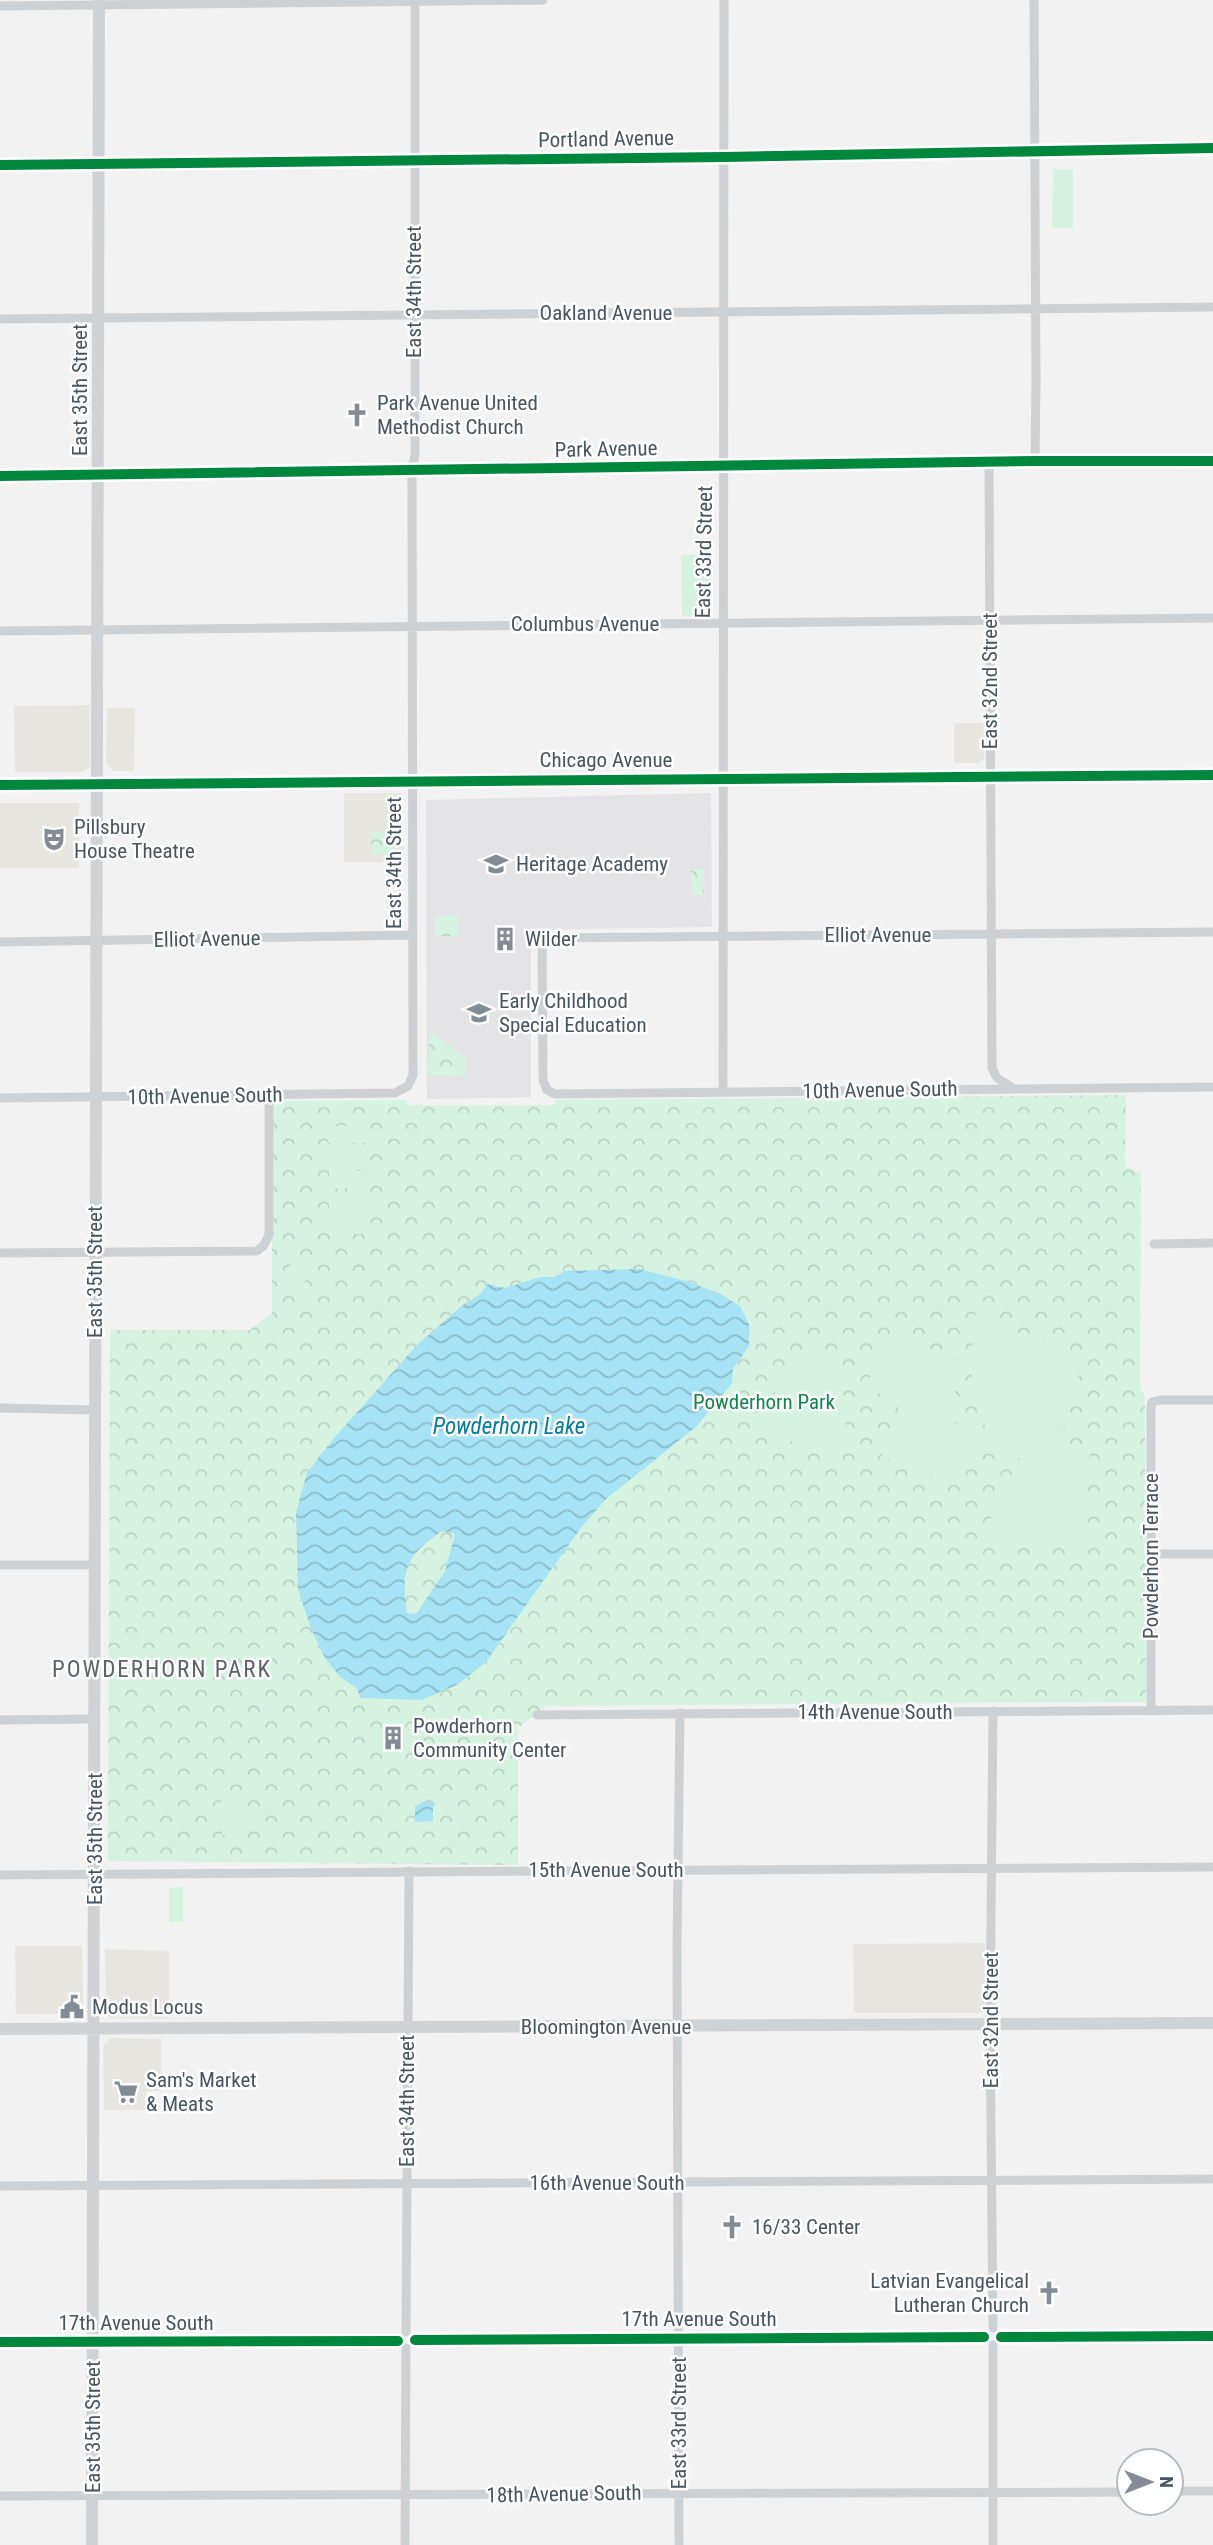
<svg xmlns="http://www.w3.org/2000/svg" width="1213" height="2545" viewBox="0 0 1213 2545" font-family="'Roboto Condensed',sans-serif">
  <style>
    .commercial { fill: #e7e6e1 }
    .education { fill: #e4e3e5 }
    .park { fill: url(#park-crowns) }
    .garden { fill: #d6f3e1 }
    .water { fill: url(#water-waves); fill-rule: evenodd }
    .lines { fill: none; stroke-linecap: round; stroke-linejoin: round }
    .street { stroke: #ced1d3; stroke-width: 9 }
    .secondary { stroke: #cfd3d5; stroke-width: 12 }
    .cycleway-casing { stroke: #fff; stroke-width: 15 }
    .cycleway { stroke: #00873e; stroke-width: 10 }
    .labels { text-anchor: middle; stroke-width: 5; stroke-linejoin: round; paint-order: stroke }
    .street-label { font-size: 21px; fill: #475561; stroke: #fff }
    .poi-label { font-size: 21px; fill: #475561; stroke: #fff; text-anchor: start }
    .park-label { font-size: 21px; fill: #0f864c; stroke: #fff }
    .water-label { font-size: 23px; font-style: italic; fill: #037ea2; stroke: #fff }
    .neighbourhood-label { font-size: 23px; letter-spacing: 2px; fill: #5d6267; stroke: #fff }
  </style>
  <defs>
    <pattern id="park-crowns" width="20" height="18" patternUnits="userSpaceOnUse" patternTransform="scale(1.75)"><rect width="20" height="18" fill="#d6f3e1"/><path d="M2 6a3 3 0 1 1 6 0M12 15a3 3 0 1 1 6 0" fill="none" stroke="#b9d2c4"/></pattern>
    <pattern id="water-waves" width="16" height="10" patternUnits="userSpaceOnUse" patternTransform="scale(1.75)"><rect width="16" height="10" fill="#a7e3f4"/><path d="M0 5q4-4 8 0t8 0" fill="none" stroke="#8abbc9"/></pattern>
  </defs>
  <rect width="100%" height="100%" fill="#f3f2f2"/>
  <path class="commercial" d="M90 705V765L87 769 83 772H15L14 706Z
    M107 708H135L134 771H113L106 763Z
    M954 723H984V757L980 763H954Z
    M344 793H400L402 795 403 862H344Z
    M0 803H79V868H0Z
    M985 1943V2007L980 2013H854L853 1944Z
    M15 1946H82L83 2014H16Z
    M105 1949 169 1951V2019L110 2018 106 2015Z
    M111 2038 161 2039V2091H146L145 2110H104L103 2046Z"/>
  <path class="education" d="M711 793 712 927 531 930V1097L427 1099 426 800Z"/>
  <path class="park" d="M394 831V855H372L371 832Z
    M691 869H704V895H692Z
    M458 915V936H435V916Z
    M429 1034H435L466 1058V1076L428 1075Z
    M1126 1095 1125 1166 1141 1173 1140 1388 1145 1397 1146 1702 547 1706 518 1728V1865L108 1861 110 1334 111 1330H250L272 1313V1107L276 1101 406 1100 407 1105H555V1100Z"/>
  <path class="garden" d="M1053 169H1073V228H1052Z
    M681 555H711L710 616H682Z
    M328 1126H365V1143H328Z
    M366 1148V1166H329L328 1149Z
    M329 1171H366V1188L329 1189Z
    M329 1194H366V1211H329Z
    M329 1217H366V1234H329Z
    M290 1265 309 1272 300 1292 283 1290Z
    M975 1314 1077 1359 1081 1368 1056 1453 1090 1451 1083 1539 1073 1548 985 1544 994 1505 1015 1469 1028 1463 1010 1453 978 1418 971 1367Z
    M885 1335 965 1363 946 1417 866 1389Z
    M816 1343C849 1385 848 1404 842 1456L763 1433 756 1416Z
    M900 1404 981 1432 961 1486 882 1456Z
    M221 1797H244V1834L222 1835Z
    M183 1887V1922H169V1888Z"/>
  <path class="water" d="M640 1269 689 1282 719 1293 740 1306 749 1324V1346L733 1369 732 1383 697 1426 606 1499 580 1529 486 1662 457 1685 421 1700 360 1698 357 1688 340 1677 325 1658 311 1629 298 1589 296 1512 307 1473 334 1438 417 1345 460 1307 479 1295 488 1284 505 1288 541 1277H554L565 1271ZM442 1531 455 1534 445 1571 416 1614 407 1613C401 1568 405 1557 442 1531Z
    M423 1802H433V1821L415 1822V1806Z"/>
  <g class="lines">
    <path class="street" d="M1034 0 1036 381 1035 461
      M0 6 543 0
      M0 319 1213 307
      M989 462 992 1068 997 1078 1010 1086
      M0 631 1213 618
      M1213 932 542 938 543 1080 547 1090 555 1094 1213 1087
      M0 942 413 935
      M723 1092 724 0
      M0 1098 395 1093 408 1086 413 1075 412 471 415 454V0
      M1154 1244 1213 1243
      M0 1253 257 1251 264 1245 269 1235V1095
      M0 1408 95 1410
      M1152 1554H1213
      M0 1565H95
      M1151 1710V1407L1152 1402 1160 1400H1213
      M993 1711 990 2024 993 2328
      M537 1715 1213 1710
      M0 1720 95 1719
      M0 1875C404 1872 809 1869 1213 1867
      M0 2186 1213 2179
      M406 2332 409 1871
      M1001 2337 1213 2336
      M415 2340 984 2337
      M0 2342 398 2341
      M1171 2491H1213
      M0 2496 1129 2492
      M405 2545 406 2348
      M679 2545 677 1946 680 1713
      M993 2545V2345"/>
    <path class="secondary" d="M0 165 724 157 1213 148
      M0 476 1035 461H1213
      M0 785 1213 775
      M0 2029 1213 2023
      M92 2545 99 0"/>
    <g class="cycleway-casing">
      <path id="cycleway" d="M0 165 724 157 1213 148
        M0 476 1035 461H1213
        M0 785 1213 775
        M1001 2337 1213 2336
        M415 2340 984 2337
        M0 2342 398 2341"/>
    </g>
    <use href="#cycleway" class="cycleway"/>
  </g>
  <defs>
    <g id="church-bare" transform="scale(1.89)"><path d="M-1.2-6h2.4v3.5h3.3v2.4h-3.3V6h-2.4V-.1h-3.3v-2.4h3.3Z" fill="#838c94" stroke="#fff" stroke-width="2.5" paint-order="stroke"/></g>
    <g id="theatre-bare" transform="scale(1.89)"><path d="M-5-5.5Q0-4 5-5.5V0Q5 5 0 6Q-5 5-5 0ZM-3.3-2.5H-1v1.5H-3.3ZM1-2.5H3.3v1.5H1ZM-2.8 1Q0 5.5 2.8 1Z" fill="#838c94" stroke="#fff" stroke-width="2.5" paint-order="stroke"/></g>
    <g id="school-bare" transform="scale(1.89)"><path d="M0-5L7-2L0 1L-7-2ZM-4 1L0 2.5L4 1V4Q0 6-4 4Z" fill="#838c94" stroke="#fff" stroke-width="2.5" paint-order="stroke"/></g>
    <g id="building-bare" transform="scale(1.89)"><path d="M-4-6H4V6H1V3H-1V6H-4ZM-2.5-4.3h1.7v1.8h-1.7ZM.8-4.3h1.7v1.8H.8ZM-2.5-1h1.7V.8h-1.7ZM.8-1h1.7V.8H.8Z" fill="#838c94" stroke="#fff" stroke-width="2.5" paint-order="stroke"/></g>
    <g id="civic-bare" transform="scale(1.89)"><path d="M-.6-6.5H3V-4.5H.6V-3L4-1V1h2V6H-6V1h2V-1L-.6-3ZM-1.2 2.5V6h2.4V2.5Z" fill="#838c94" stroke="#fff" stroke-width="2.5" paint-order="stroke"/></g>
    <g id="supermarket-bare" transform="scale(1.89)"><path d="M-6-5.5h2.5l.6 2H6L4.5 2H-2.5L-4.4-4H-6ZM-1.5 3.2a1.3 1.3 0 1 0 .1 0ZM3 3.2a1.3 1.3 0 1 0 .1 0Z" fill="#838c94" stroke="#fff" stroke-width="2.5" paint-order="stroke"/></g>
  </defs>
  <g fill-rule="evenodd">
    <use href="#church-bare" x="357" y="415"/>
    <use href="#theatre-bare" x="54" y="839"/>
    <use href="#school-bare" x="496" y="864"/>
    <use href="#building-bare" x="505" y="939"/>
    <use href="#school-bare" x="479" y="1013"/>
    <use href="#building-bare" x="393" y="1738"/>
    <use href="#civic-bare" x="72" y="2007"/>
    <use href="#supermarket-bare" x="126" y="2092"/>
    <use href="#church-bare" x="732" y="2227"/>
    <use href="#church-bare" x="1049" y="2293"/>
  </g>
  <g class="labels">
    <g class="street-label">
      <text transform="translate(606 139) rotate(-1)" y="7">Portland Avenue</text>
      <text transform="translate(414 292) rotate(-90)" y="7">East 34th Street</text>
      <text x="606" y="320">Oakland Avenue</text>
      <text transform="translate(80 390) rotate(-90)" y="7">East 35th Street</text>
      <text transform="translate(606 449) rotate(-1)" y="7">Park Avenue</text>
      <text transform="translate(704 552) rotate(-89)" y="7">East 33rd Street</text>
      <text x="585" y="631">Columbus Avenue</text>
      <text transform="translate(990 681) rotate(-90)" y="7">East 32nd Street</text>
      <text x="606" y="767">Chicago Avenue</text>
      <text transform="translate(394 863) rotate(-90)" y="7">East 34th Street</text>
      <text x="878" y="942">Elliot Avenue</text>
      <text transform="translate(207 939) rotate(-1)" y="7">Elliot Avenue</text>
      <text transform="translate(880 1090) rotate(-1)" y="7">10th Avenue South</text>
      <text transform="translate(205 1096) rotate(-1)" y="7">10th Avenue South</text>
      <text transform="translate(95 1272) rotate(-90)" y="7">East 35th Street</text>
      <text transform="translate(1151 1556) rotate(-90)" y="7">Powderhorn Terrace</text>
      <text x="875" y="1719">14th Avenue South</text>
      <text transform="translate(95 1839) rotate(-90)" y="7">East 35th Street</text>
      <text x="606" y="1877">15th Avenue South</text>
      <text transform="translate(991 2020) rotate(-90)" y="7">East 32nd Street</text>
      <text x="606" y="2034">Bloomington Avenue</text>
      <text transform="translate(407 2101) rotate(-90)" y="7">East 34th Street</text>
      <text x="607" y="2190">16th Avenue South</text>
      <text x="699" y="2326">17th Avenue South</text>
      <text x="136" y="2330">17th Avenue South</text>
      <text transform="translate(679 2423) rotate(-90)" y="7">East 33rd Street</text>
      <text transform="translate(93 2427) rotate(-90)" y="7">East 35th Street</text>
      <text transform="translate(564 2494) rotate(-1)" y="7">18th Avenue South</text>
    </g>
    <g class="poi-label">
      <text x="377" y="410">Park Avenue United<tspan x="377" dy="24">Methodist Church</tspan></text>
      <text x="74" y="834">Pillsbury<tspan x="74" dy="24">House Theatre</tspan></text>
      <text x="516" y="871">Heritage Academy</text>
      <text x="525" y="946">Wilder</text>
      <text x="499" y="1008">Early Childhood<tspan x="499" dy="24">Special Education</tspan></text>
      <text x="413" y="1733">Powderhorn<tspan x="413" dy="24">Community Center</tspan></text>
      <text x="92" y="2014">Modus Locus</text>
      <text x="146" y="2087">Sam's Market<tspan x="146" dy="24">&amp; Meats</tspan></text>
      <text x="752" y="2234">16/33 Center</text>
      <text x="1029" y="2288" text-anchor="end">Latvian Evangelical<tspan x="1029" dy="24">Lutheran Church</tspan></text>
    </g>
    <g class="park-label">
      <text x="764" y="1409">Powderhorn Park</text>
    </g>
    <g class="water-label">
      <text x="509" y="1434">Powderhorn Lake</text>
    </g>
    <g class="neighbourhood-label">
      <text x="162" y="1677">POWDERHORN PARK</text>
    </g>
  </g>
  <g transform="translate(1150 2482) rotate(90)"><circle r="33" fill="#ffffff" stroke="#b5bbc0" stroke-width="2"/>
  <path d="M0-5L12 26L0 18L-12 26Z" fill="#838c94"/>
  <text y="-10" font-size="19" font-weight="bold" text-anchor="middle" fill="#475561">N</text>
  </g>
</svg>
